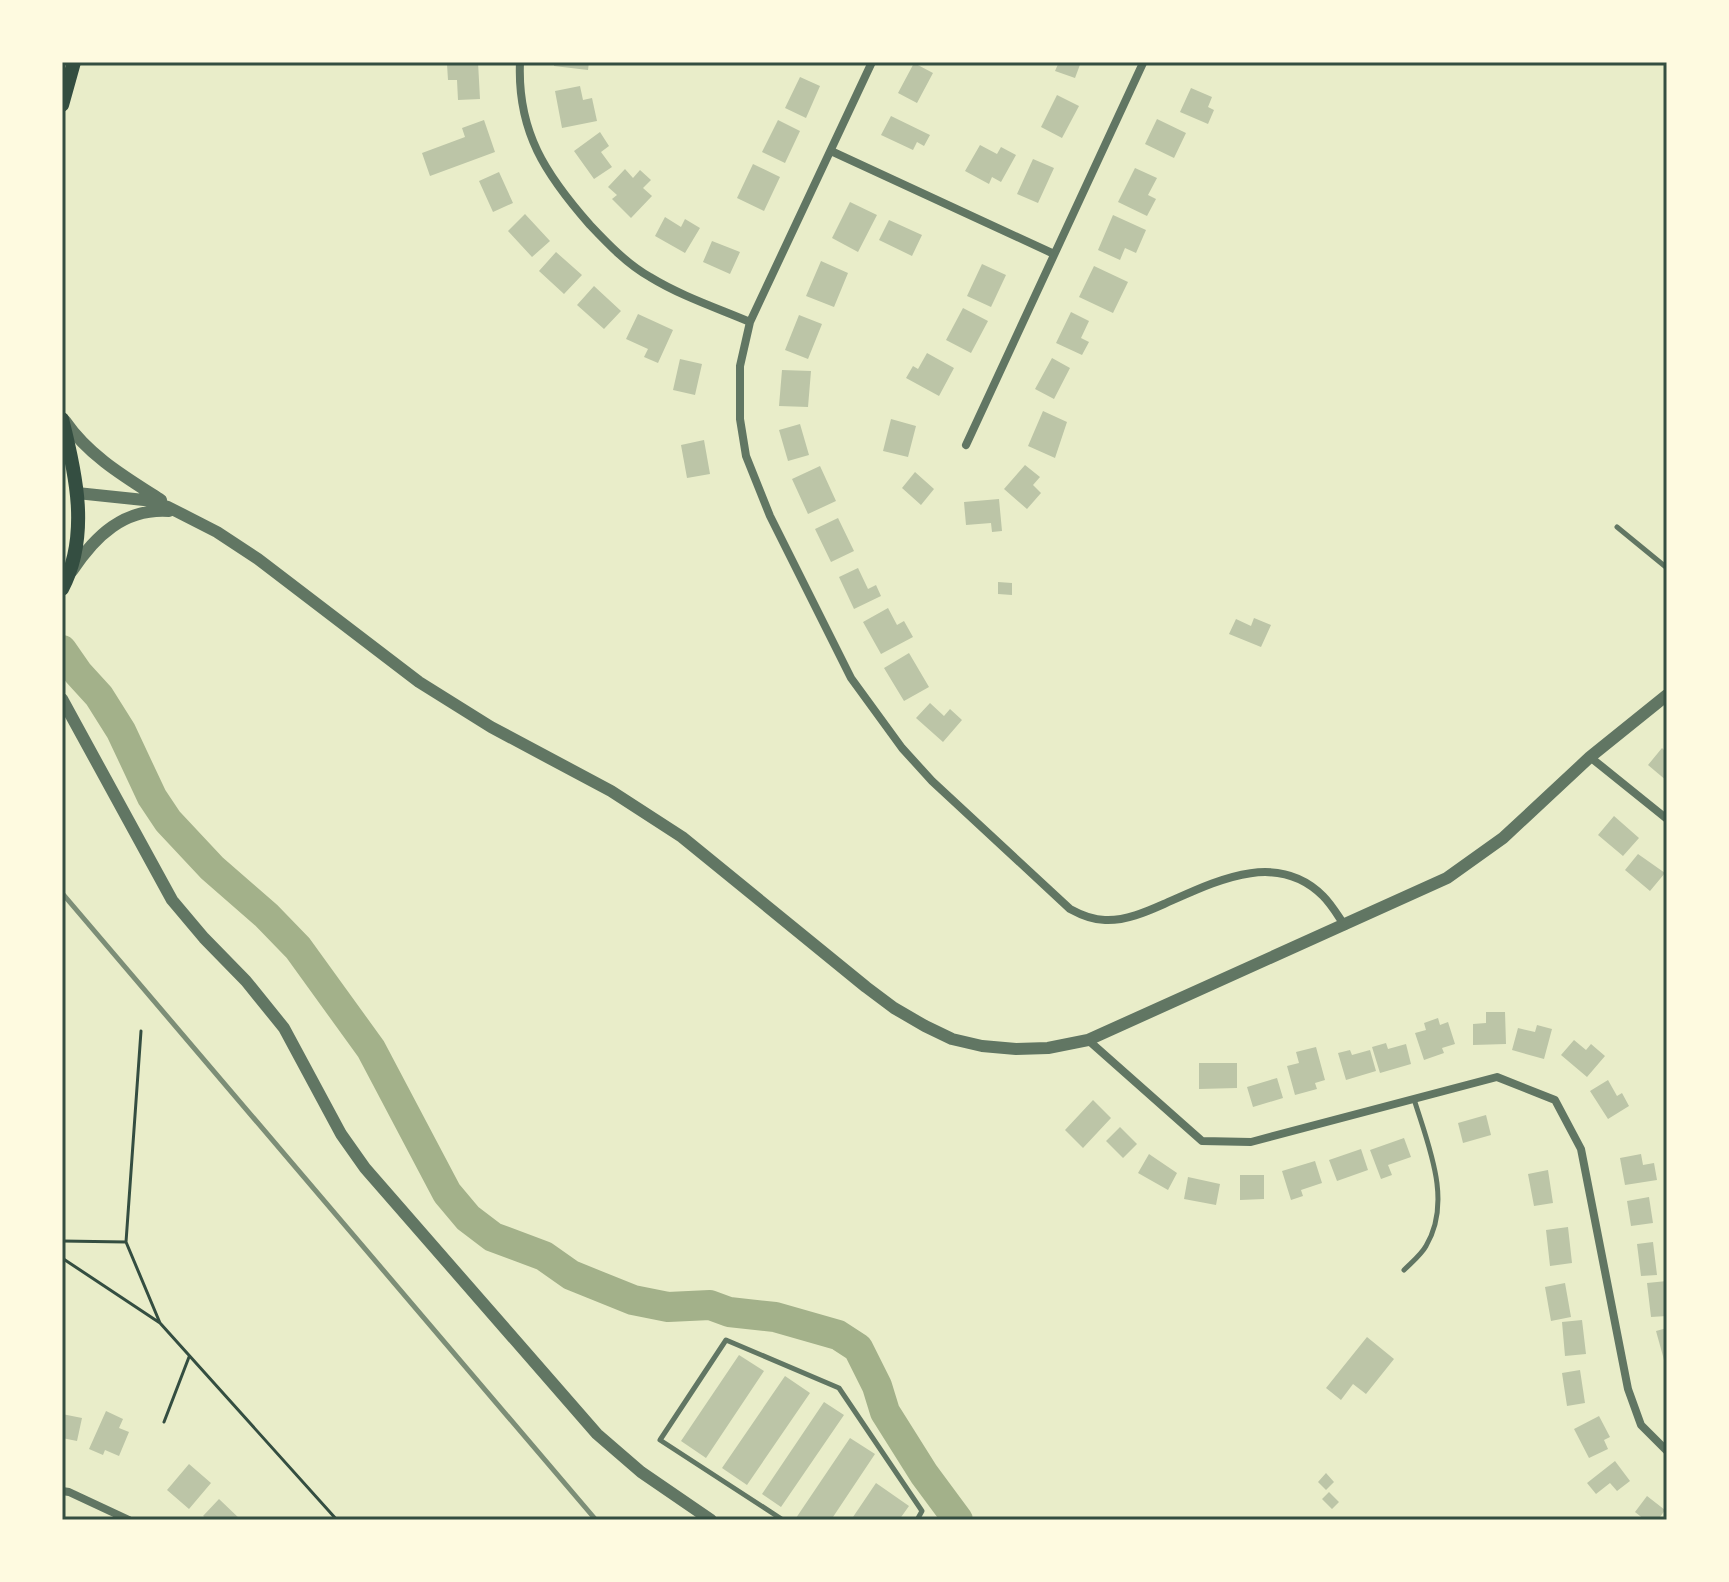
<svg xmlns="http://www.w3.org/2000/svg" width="1729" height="1582" viewBox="0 0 1729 1582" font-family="'Public Sans',sans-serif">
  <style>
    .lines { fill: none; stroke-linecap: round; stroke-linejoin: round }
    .river { stroke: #a3b18a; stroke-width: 30 }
    .building { fill: #bcc5a7 }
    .path { stroke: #344e41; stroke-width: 3 }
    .service { stroke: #617663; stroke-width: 5 }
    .minor { stroke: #617663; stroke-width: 8 }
    .tertiary { stroke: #617663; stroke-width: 12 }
    .secondary { stroke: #344e41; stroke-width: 14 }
    .rail { stroke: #7c8e77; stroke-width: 5 }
    .neatline { fill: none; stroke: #344e41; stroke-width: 3 }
  </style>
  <rect width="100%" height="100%" fill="#e9edc9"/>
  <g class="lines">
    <path class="river" d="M62 650 78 673 99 696 121 731 152 797 168 821 212 868 266 915 298 948 371 1049 447 1193 468 1218 493 1237 544 1256 571 1275 633 1300 668 1307 710 1305 729 1312 775 1317 838 1335 858 1348 877 1386 885 1412 924 1474 958 1520"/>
  </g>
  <path class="building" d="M478 62 480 99 458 100 457 80H448L447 64Z
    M554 62H589L588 70 554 66Z
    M1059 62H1081L1075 78 1055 71Z
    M914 63 933 73 917 103 898 93Z
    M800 77 820 86 806 118 785 108Z
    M580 86 583 100 592 98 597 121 562 128 555 91Z
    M1191 88 1212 97 1208 107 1214 110 1208 124 1180 112Z
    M1057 95 1079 106 1062 138 1041 127Z
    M891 116 930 135 924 146 917 142 913 150 881 135Z
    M1157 119 1186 133 1174 158 1145 144Z
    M484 120 495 152 430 176 422 153 465 137 462 128Z
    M778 120 800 131 785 163 762 152Z
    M600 132 609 146 601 152 612 167 594 179 574 151Z
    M980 145 997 154 1001 147 1016 155 1001 182 992 177 989 184 965 171Z
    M1033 159 1054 168 1038 203 1017 194Z
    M753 164 780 177 764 211 737 198Z
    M1135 168 1157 178 1148 195 1156 199 1147 216 1118 202Z
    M625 169 633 178 640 170 651 180 643 188 652 196 631 218 612 199 617 195 608 187Z
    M499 172 513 203 493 212 479 181Z
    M850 202 877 215 858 252 832 238Z
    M525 214 550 241 532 257 508 231Z
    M1113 215 1146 230 1136 253 1125 248 1120 260 1098 250Z
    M665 217 681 227 685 219 700 228 685 253 655 236Z
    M889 220 922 235 912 256 879 240Z
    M712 241 740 252 730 274 703 262Z
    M556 252 582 275 564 294 539 271Z
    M821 261 848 273 834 307 806 296Z
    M982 264 1006 275 991 307 967 296Z
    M1094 266 1128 282 1113 313 1079 297Z
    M594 286 621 311 604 329 577 305Z
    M963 308 988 321 971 353 946 340Z
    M1071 312 1089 321 1081 338 1089 342 1082 355 1056 343Z
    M638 314 673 330 658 363 644 357 648 349 626 339Z
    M799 315 822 324 808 359 785 350Z
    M927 353 954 368 939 396 906 378 913 366 918 369Z
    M1052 358 1070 368 1054 399 1035 389Z
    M680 359 702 364 695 395 673 390Z
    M782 370 811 371 808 407 779 406Z
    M1043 411 1067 422 1055 458 1028 446Z
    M891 419 916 426 908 457 883 451Z
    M800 424 809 455 788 461 779 430Z
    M704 440 710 474 687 478 681 445Z
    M1025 465 1040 477 1033 485 1041 493 1027 509 1004 489Z
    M820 466 836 501 808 514 792 479Z
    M915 472 934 489 921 505 902 488Z
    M999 499 1002 531 992 532 991 523 966 525 964 502Z
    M838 518 854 551 831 562 815 529Z
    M858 568 868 589 876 585 881 596 854 609 839 577Z
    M998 582 1012 583V595L998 594Z
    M888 608 897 625 904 621 913 637 881 654 863 622Z
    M1254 618 1271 625 1261 647 1229 634 1236 619 1251 626Z
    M909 653 929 687 904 701 884 668Z
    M930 703 944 716 950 709 962 720 943 742 916 718Z
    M1662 748 1665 751 1667 748V781L1648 765Z
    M1614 816 1639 838 1623 856 1598 835Z
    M1638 854 1665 873 1650 891 1625 870Z
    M1486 1012H1505L1506 1044 1473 1045V1024L1486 1023Z
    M1438 1018 1440 1025 1448 1022 1455 1044 1442 1048 1444 1053 1424 1060 1415 1033 1426 1030 1424 1023Z
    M1537 1025 1552 1029 1544 1059 1512 1050 1518 1028 1535 1032Z
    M1574 1040 1586 1050 1591 1044 1605 1056 1587 1077 1561 1055Z
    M1386 1043 1388 1049 1406 1044 1411 1064 1380 1073 1372 1047Z
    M1316 1047 1325 1080 1315 1083 1317 1089 1295 1095 1287 1066 1299 1063 1296 1052Z
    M1350 1050 1352 1055 1370 1050 1376 1071 1346 1080 1338 1053Z
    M1199 1063H1237V1088L1199 1089Z
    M1277 1078 1283 1098 1253 1107 1247 1087Z
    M1608 1080 1617 1096 1622 1093 1629 1106 1608 1119 1590 1091Z
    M1093 1100 1111 1118 1083 1148 1065 1130Z
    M1486 1115 1491 1135 1463 1143 1458 1123Z
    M1120 1127 1137 1144 1123 1158 1106 1141Z
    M1404 1138 1411 1157 1388 1165 1392 1175 1381 1179 1370 1150Z
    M1361 1149 1368 1170 1337 1181 1329 1160Z
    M1149 1154 1177 1173 1168 1190 1138 1173Z
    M1641 1154 1643 1165 1654 1163 1657 1180 1625 1185 1620 1158Z
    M1315 1161 1322 1183 1301 1190 1303 1196 1291 1200 1282 1171Z
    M1548 1170 1553 1203 1534 1206 1528 1174Z
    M1240 1175H1264V1199L1240 1200Z
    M1188 1177 1220 1184 1216 1205 1184 1199Z
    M1649 1197 1653 1223 1631 1226 1627 1201Z
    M1568 1227 1572 1263 1550 1266 1546 1230Z
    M1653 1242 1657 1275 1641 1276 1637 1244Z
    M1667 1281V1316L1651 1317 1647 1283Z
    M1565 1283 1571 1317 1551 1321 1545 1287Z
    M1582 1320 1586 1354 1565 1356 1562 1322Z
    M1667 1328V1366L1666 1367 1656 1331Z
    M1367 1337 1394 1359 1366 1394 1353 1384 1341 1400 1326 1388Z
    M739 1355 764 1371 706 1458 681 1441Z
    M1580 1370 1585 1403 1567 1406 1562 1373Z
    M785 1376 810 1393 747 1485 722 1468Z
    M824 1402 844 1415 781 1507 762 1494Z
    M106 1411 123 1419 119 1428 129 1432 119 1456 105 1450 103 1455 89 1449Z
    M62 1414 82 1418 77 1441 62 1438Z
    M1599 1416 1610 1437 1604 1440 1608 1449 1589 1458 1574 1429Z
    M850 1438 875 1454 831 1520H800L796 1518Z
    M1615 1461 1630 1481 1617 1491 1610 1483 1596 1494 1587 1483Z
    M189 1464 211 1483 189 1509 167 1490Z
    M1326 1473 1334 1482 1326 1490 1318 1482Z
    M876 1483 909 1506 899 1520H851Z
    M1329 1492 1339 1502 1332 1509 1322 1499Z
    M1647 1496 1665 1510 1658 1520H1645L1635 1512Z
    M219 1499 241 1520H208L203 1516Z"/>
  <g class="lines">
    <path class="path" d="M141 1031 126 1242 160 1323 337 1520
      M62 1241 126 1242
      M62 1258 160 1323
      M164 1422 189 1357"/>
    <path class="service" d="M1617 527 1667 568
      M1404 1270C1412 1262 1421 1255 1426 1246 1453 1201 1428 1145 1414 1099
      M783 1520 660 1440 726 1340 839 1388 922 1511 917 1520"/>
    <path class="minor" d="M520 62C517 132 546 175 590 225 608 244 627 264 650 277 681 296 717 308 750 322
      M872 62 750 322 740 366V419L746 456 770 516 851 678 902 748 932 781 1070 909C1081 915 1093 920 1105 920 1125 921 1146 912 1164 904 1214 882 1276 849 1323 896 1332 905 1338 916 1345 926
      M831 151 1054 254
      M966 445 1143 63
      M1590 757 1667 819
      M1088 1040 1202 1141 1251 1142 1497 1077 1555 1100 1581 1149 1628 1389 1641 1425 1667 1451
      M62 1491 69 1492 129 1520"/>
    <path class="tertiary" d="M65 421C89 456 125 477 161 500
      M77 493 144 500 168 507 217 532 258 559 419 682 491 727 611 791 682 837 866 987 894 1008 925 1026 952 1039 982 1046 1016 1049 1048 1048 1088 1040 1447 878 1503 838 1590 757 1667 695
      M72 571C95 536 124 508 169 511
      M62 699 172 900 204 938 246 981 284 1028 341 1134 365 1168 597 1434 641 1472 711 1520"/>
    <path class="secondary" d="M62 105 74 62
      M62 419C76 474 90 536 62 589"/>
    <path class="rail" d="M62 893 596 1520"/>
  </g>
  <rect width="1729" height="1582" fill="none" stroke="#fefae0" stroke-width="128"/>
  <rect x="64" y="64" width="1601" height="1454" class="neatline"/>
</svg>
